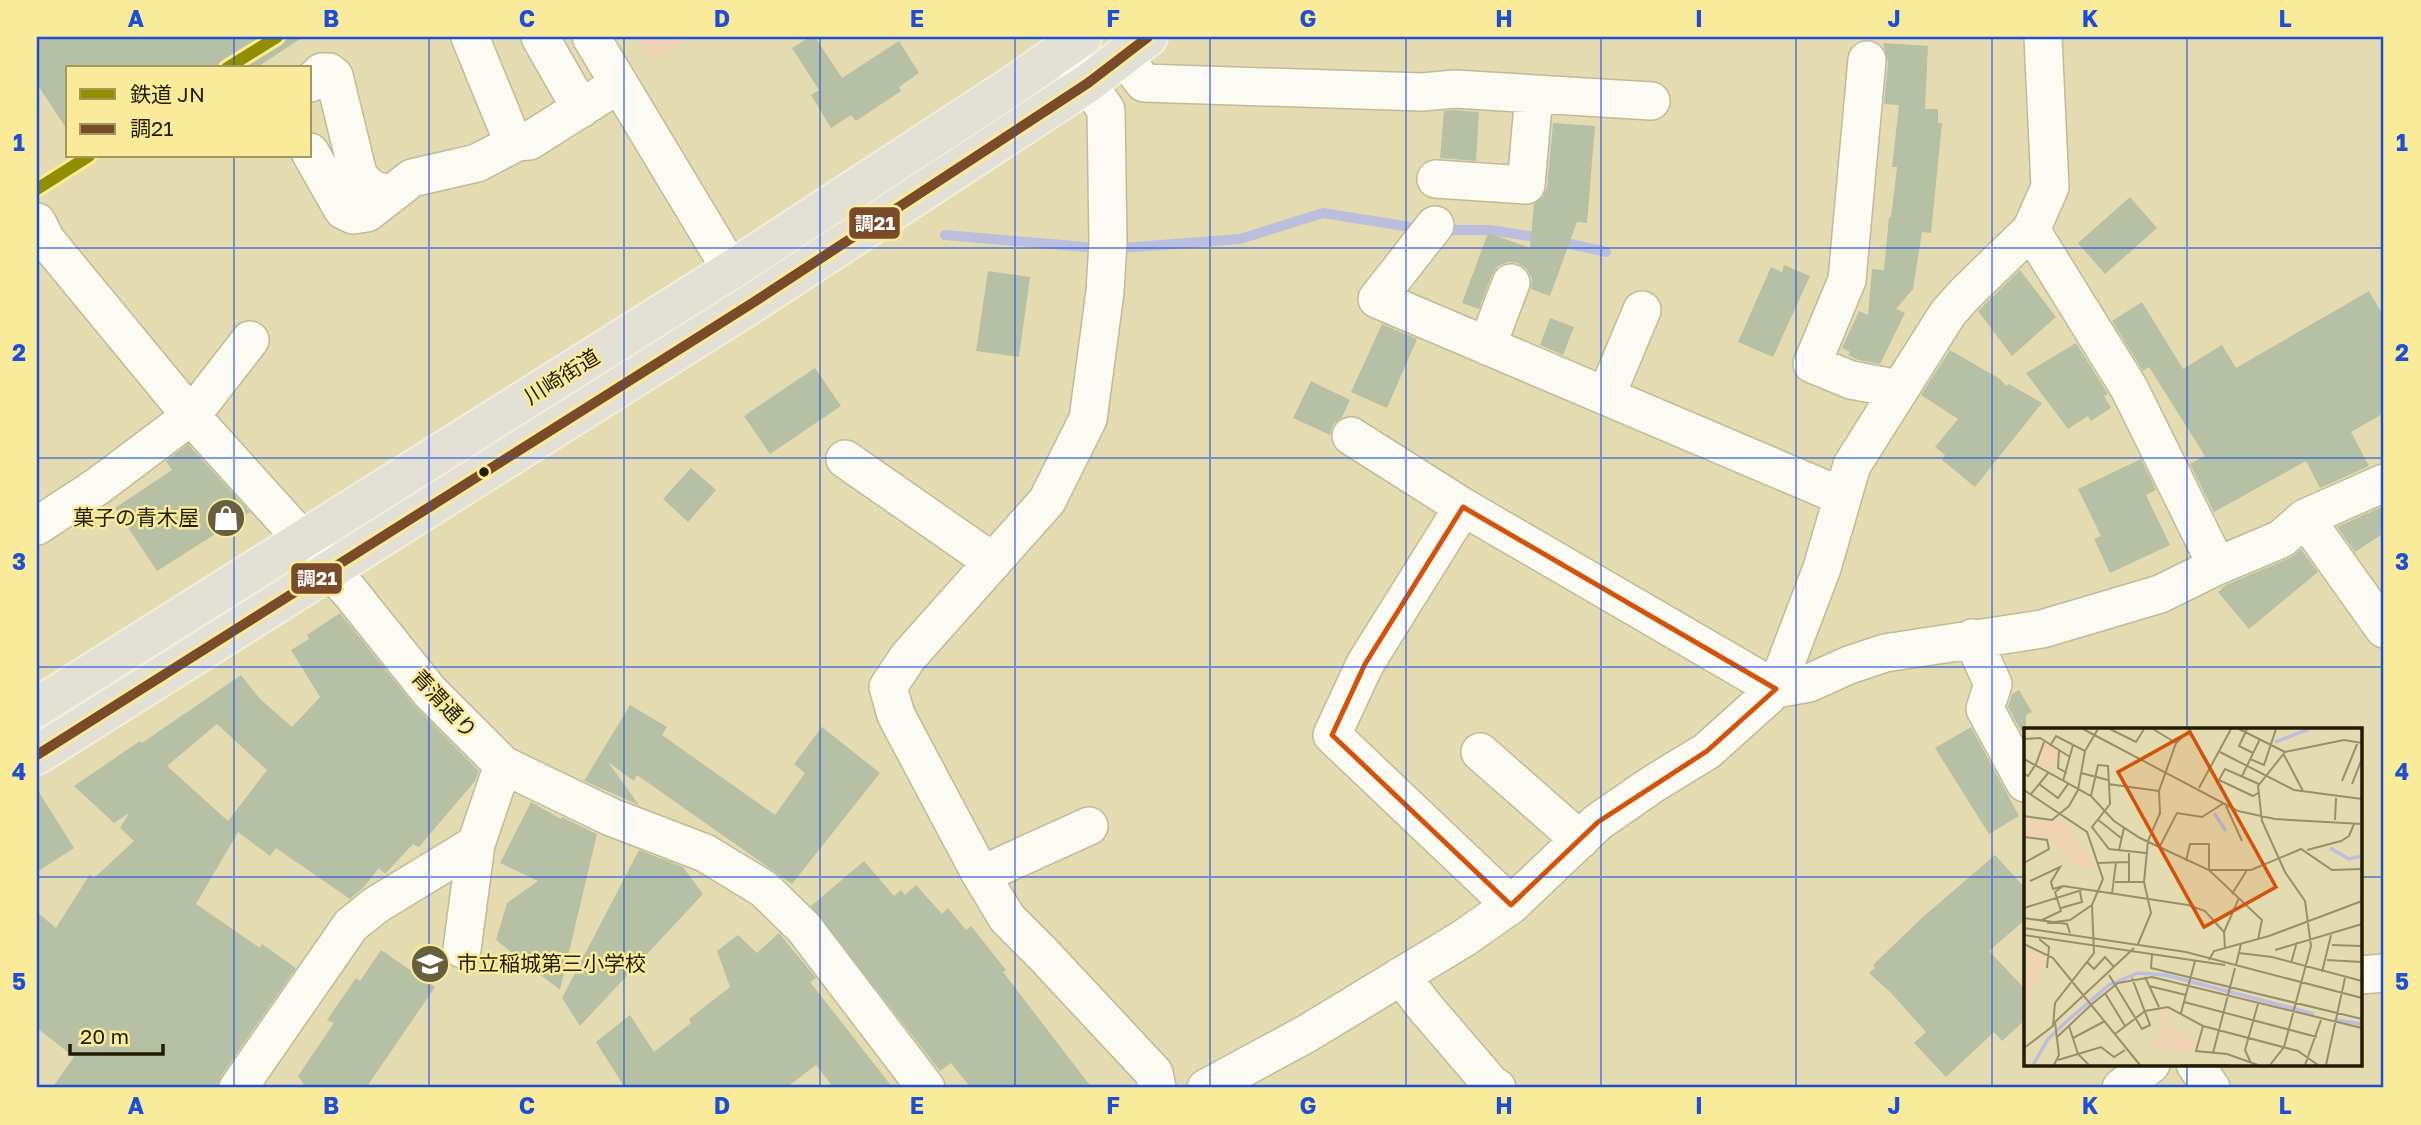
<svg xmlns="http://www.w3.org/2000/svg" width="2421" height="1125" viewBox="0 0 2421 1125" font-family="'Golos Text','Noto Sans JP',sans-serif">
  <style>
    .green { fill: #f0d2b5 }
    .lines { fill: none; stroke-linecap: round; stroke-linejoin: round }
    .stream { stroke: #bbbedd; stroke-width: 10 }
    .building { fill: #b6c0a4; fill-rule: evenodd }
    .minor-casing { stroke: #c1ba97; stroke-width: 40 }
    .major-casing { stroke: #f3efdb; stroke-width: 42 }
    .minor { stroke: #fbfaf3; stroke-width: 37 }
    .major { stroke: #e3e1d5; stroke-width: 38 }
    .bus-1-casing { stroke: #faeb9a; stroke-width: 16 }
    .bus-1 { stroke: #7a4b2a; stroke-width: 10 }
    .rail-1-casing { stroke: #faeb9a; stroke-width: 18 }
    .rail-1 { stroke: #918e00; stroke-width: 12 }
    .marked { fill: none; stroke: #d4530b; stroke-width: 5; stroke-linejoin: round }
    .grid { fill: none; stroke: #1d4ed8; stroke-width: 2; stroke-opacity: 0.55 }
    .bus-dot { fill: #231d00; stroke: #faeb9a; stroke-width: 2.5 }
    .labels { text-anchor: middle; stroke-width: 5; stroke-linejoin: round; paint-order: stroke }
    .street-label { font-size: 21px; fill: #231d00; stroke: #faeb9a }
    .poi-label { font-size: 21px; fill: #231d00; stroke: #faeb9a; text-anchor: end }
    .inset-river { fill: none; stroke: #bbbedd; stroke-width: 3.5 }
    .inset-road { fill: none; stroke: #97906a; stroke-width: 2 }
    .view { fill: #d4530b; fill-opacity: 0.15; stroke: #d4530b; stroke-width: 3.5 }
    .inset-edge { fill: none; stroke: #231d00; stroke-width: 3.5 }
    .line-badge { stroke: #faeb9a; stroke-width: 2.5 }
    .badge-label { font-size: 19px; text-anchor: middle; font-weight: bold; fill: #fff }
    .neatline { fill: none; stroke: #1d4ed8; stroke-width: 2.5 }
    .grid-label { font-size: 23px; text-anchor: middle; font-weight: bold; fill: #1d4ed8 }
  </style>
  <rect width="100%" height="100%" fill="#e4dcb0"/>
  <path class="green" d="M637 37H690L652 61Z"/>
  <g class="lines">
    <path class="stream" d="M1442 230H1490L1542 238
      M945 235 1098 248
      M1557 241 1606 252
      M1121 248 1240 239 1323 213 1423 229"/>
  </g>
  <path class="building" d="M37 37H303L256 68H68V131L37 84Z
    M810 37H815L842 78 899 41 919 73 899 87 901 91 856 121 851 115 831 128 811 95 819 90 792 48Z
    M1883 43 1928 46 1925 109H1938V123H1942L1931 233 1922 232 1913 289 1896 309 1905 313 1880 364 1858 360 1848 355 1850 352 1842 348 1859 311 1868 315 1872 269 1884 270 1889 217H1891L1897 167H1892L1899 105 1884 104 1888 62Z
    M1452 110 1479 112 1476 161 1440 158 1444 111Z
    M1553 123 1595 126 1587 223 1577 222 1550 296 1531 289 1532 279 1527 269 1518 263 1508 262 1498 266 1492 275 1479 309 1462 303 1488 233 1530 248 1534 204 1543 197 1547 187Z
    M2130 197 2157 228 2105 274 2078 243Z
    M1784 265 1810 276 1773 357 1738 342 1771 267 1782 272Z
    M2020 270 2056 317 2012 356 1978 311Z
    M988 271 1030 277 1019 357 976 351Z
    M2369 291 2384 317V413L2351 432 2369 466 2320 488 2306 461 2214 512 2190 464 2205 456 2149 367 2143 371 2112 321 2142 302 2183 369 2222 345 2236 368Z
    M1550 318 1574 327 1563 355 1540 345Z
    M1382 324 1417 339 1387 408 1351 392Z
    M2076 343 2108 394 2104 396 2111 408 2091 421 2088 416 2068 429 2026 373Z
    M1950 350 2000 379 2006 386 2009 384 2042 403 1975 487 1942 460 1945 455 1935 447 1958 419 1921 395Z
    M815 368 841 406 770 454 744 416Z
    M1311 381 1350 400 1342 417 1333 425 1330 435 1293 418Z
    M188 444 250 512 157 571 115 508 172 470 166 461Z
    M2141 459 2156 490 2146 495 2170 545 2110 573 2094 539 2101 536 2078 489Z
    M691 468 716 490 688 522 663 499Z
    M2384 506V533L2355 552 2337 527Z
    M2301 549 2318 572 2249 629 2218 592 2226 585 2290 558Z
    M340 613 414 705 479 771 475 781 419 847 413 844 385 874 379 868 363 888 350 899 276 848 270 856 238 832 196 904 260 948 262 944 296 968 221 1076 217 1088H52L74 1057 37 1028V912L56 928 90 874 93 879 134 841 120 828 129 813 114 823 74 786 140 741 142 743 241 675 260 699 292 727 320 697 291 650 309 639 307 635ZM217 724 267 770 228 821 167 766Z
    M2019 690 2032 712 2026 715V740L2008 707 2012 694Z
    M630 705 667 727 662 735 775 815 805 773 794 764 822 727 880 773 792 884 637 775 634 781 608 762 639 805 584 781Z
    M1971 727 2019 816 1989 834 1935 748Z
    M37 789 74 848 37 872Z
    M531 802 561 819 562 817 597 834 560 990 496 940 507 903 538 881 500 863Z
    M639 850 683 867 703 894 580 1026 562 998Z
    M1995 855 2026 889V919L1989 951 2026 990V1019L2002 1041 1994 1032 1946 1077 1914 1043 1926 1032 1892 994 1869 973 1875 968 1873 965 1924 916Z
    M864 861 894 896 901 890 905 895 916 885 942 914 948 908 966 930 971 926 1006 970 1003 972 1092 1088H971L951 1063 940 1071 811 906Z
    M779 933 816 978 810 982 893 1088H834L816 1065 786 1088H625L596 1042 630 1015 654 1052 691 1023 689 1019 730 987 717 951 738 935 757 953Z
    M381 950 435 987 366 1088H306L298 1076 334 1023 327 1020 356 978 360 981Z"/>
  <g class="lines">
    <g class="minor-casing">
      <path id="minor" d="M470 37 508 130 517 142 529 141 619 84
        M540 37 581 109
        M591 37 731 270
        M1065 50 1106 110 1108 242 1105 292 1088 419 1047 501 908 657 888 687 896 715 981 875 1007 918 1042 953 1154 1073 1157 1088
        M1123 56 1144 83 1422 92 1455 89 1651 101
        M1867 60 1847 280 1812 364 1851 380 1899 389
        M310 83 322 72H329L334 76 358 174C368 189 375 192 392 193
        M310 152 343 210 353 215 367 213 412 178 477 163 517 142
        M1436 179 1526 185 1534 94
        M37 222 46 240 191 416 350 592 430 692 503 765 611 817 705 853 764 889 804 928 926 1088
        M1435 225 1377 299 1841 496
        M2031 230 2129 388 2217 566
        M1487 346 1511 283
        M1606 396 1642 310
        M1351 436 1463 507 1776 689 1809 683 1849 665 1885 653 2042 629 2160 594 2217 566 2281 539 2305 518 2384 483
        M845 459 993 562
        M1463 507 1365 664 1332 735 1511 905
        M2305 518 2384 629
        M37 526 98 486 191 416 250 340
        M1972 638 1993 684 1985 709 2025 783
        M1480 752 1580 840
        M981 875 1089 826
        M462 949 476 844 503 765
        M2360 975 2384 973
        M1401 976 1424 1006 1491 1084 1497 1088
        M2195 1064 2211 1088
        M238 1088 351 925 376 905 476 844
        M1206 1088 1306 1034 1464 938 1511 905 1598 822 1653 784 1707 751 1776 689 1822 568 1852 465 1948 313 1965 294 2031 230 2050 187 2043 37
        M2121 1088 2151 1064"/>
    </g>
    <g class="major-casing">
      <path id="major" d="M37 707 731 270 1012 86 1082 37
        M37 755 754 302 1088 83 1148 37"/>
    </g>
    <use href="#minor" class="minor"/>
    <use href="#major" class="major"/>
    <g class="bus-1-casing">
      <path id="bus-1" d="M37 755 754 302 1088 83 1148 37"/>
    </g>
    <use href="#bus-1" class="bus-1"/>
    <g class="rail-1-casing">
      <path id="rail-1" d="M227 68 277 37
        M37 189 89 156"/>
    </g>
    <use href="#rail-1" class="rail-1"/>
  </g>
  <path class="marked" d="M1463 507 1776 689 1707 751 1598 822 1511 905 1332 735 1365 664Z"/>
  <path class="grid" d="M234 37V68M429 37V1088M624 37V1088M820 37V1088M1015 37V1088M1210 37V1088M1406 37V1088M1601 37V1088M1796 37V1088M1992 37V1088M2187 37V730M234 156V1088M37 248H2384M37 458H2384M37 667H2384M37 877H2025M2360 877H2384M2187 1064V1088"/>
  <defs>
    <g id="shop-disc" transform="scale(2.0125)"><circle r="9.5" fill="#67603e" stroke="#faeb9a"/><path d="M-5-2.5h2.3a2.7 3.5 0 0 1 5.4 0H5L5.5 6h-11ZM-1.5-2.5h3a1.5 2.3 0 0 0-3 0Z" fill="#fff"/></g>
    <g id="school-disc" transform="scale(2.0125)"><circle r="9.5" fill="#67603e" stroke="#faeb9a"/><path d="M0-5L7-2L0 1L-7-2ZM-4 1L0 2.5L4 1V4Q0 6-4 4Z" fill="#fff"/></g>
  </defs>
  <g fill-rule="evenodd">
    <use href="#shop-disc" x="226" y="518"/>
    <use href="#school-disc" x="430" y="964"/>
  </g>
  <circle class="bus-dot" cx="484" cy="472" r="6"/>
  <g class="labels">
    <g class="street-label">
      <text transform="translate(562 377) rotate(-32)" y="7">川崎街道</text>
      <text transform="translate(444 704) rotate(47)" y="7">青渭通り</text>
    </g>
    <g class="poi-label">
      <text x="199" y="525">菓子の青木屋</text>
      <text x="457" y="971" text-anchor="start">市立稲城第三小学校</text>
    </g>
  </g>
  <g transform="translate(2024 728)">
    <rect width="338" height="338" fill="#e4dcb0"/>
    <path d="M21 16 34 23 33 34 26 35 27 41H33L31 45 14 35ZM0 90 23 95 40 90 73 143 50 137 41 123H35L34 113 0 108ZM0 220 23 230 8 259 7 274 0 277V243L11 234 0 230ZM143 281 140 297 174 314 171 324 135 321 130 317 140 297 132 282Z" fill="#f0d2b5"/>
    <path class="inset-river" d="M251 14 285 1M190 85 202 103M306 120 325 131 338 128M312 292 338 296M9 337 24 311 43 293 85 257 114 245 142 247 290 286"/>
    <path class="inset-road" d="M59 1 214 83 251 91 338 96M86 1 112 14 120 1M129 1 152 15M215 1 261 24M223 1 215 18 229 25M0 11 16 10 46 29M26 18 32 8 61 23M35 23 34 40 43 45M196 24 270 62 338 71M261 24 320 12 338 15M260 27 279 63M0 31 67 68 90 93 116 110 185 142 238 192 234 212M226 31 240 37 252 1M57 45 84 52M0 46 4 48 12 36 20 14M218 48 236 11M39 53 49 17M318 53 334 14M15 56 34 70 44 56M84 56 135 63M328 56 337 33M175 60 207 1M0 62 63 104 79 151 68 177 70 225 31 275 29 298 0 320M234 65 229 68 195 52 201 41 235 56M7 66 25 44M67 68 74 37 84 38 86 76 68 99 85 121 122 125M202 78 218 113M0 88 28 92 45 78 54 62 61 23 74 1M73 91 97 110M311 92 312 70M0 109 23 112 25 121 0 135M136 118 153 85 178 89 200 75M95 122 100 100M283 122 317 113 325 108 330 96M162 133 166 116H185V142M74 135 105 134M186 142H227L277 121 308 142 338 141M6 153 36 139 27 154 29 161 39 158 31 164 37 183 16 193M91 154H120M105 154V123M39 158 164 177 181 183 200 204M88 166 92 134M208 166 223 142M0 180 58 162M37 180 58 174 56 164M0 190 43 196 46 205M23 195 46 192 68 177M0 200 162 224 338 270M0 207 201 237M15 211 25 219 23 240M0 216 29 230 116 337M114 216 127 185 120 154 124 113 136 85 135 63 152 15 167 1M308 217 338 218M201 220 200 204 215 170M251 222 338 196M215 225 248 229 338 253M128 226 127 240 338 291M185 232 190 223 245 208 338 173M303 232 338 234M63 234 70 241 81 229 90 239M267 235 273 214M212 237 217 216M298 244 307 207M85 247 118 301 126 297 108 250M121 249 135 279M125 258 162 267M81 265 101 298M160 274 293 309M68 276 94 255 128 249 338 300M157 285 171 233M45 298 54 326 65 337M179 298 172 323 203 326 234 337M91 306 121 283 144 279 179 298 274 323 294 337M32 310 67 277M49 310 81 293M189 325 211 240M34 332 77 319 90 329 101 322M227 335 221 322 234 276M30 337 35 327 31 294 110 220M157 337H206M246 337 260 319 287 218 281 173 261 144 238 93 234 58 261 24M281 337 297 292M302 337 321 250"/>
    <path class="view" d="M166 4 252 159 180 199 94 44Z"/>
    <rect width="338" height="338" class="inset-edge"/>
  </g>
  <g class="line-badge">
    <rect x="848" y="206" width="53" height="34" rx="7" fill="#7a4b2a"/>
    <rect x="290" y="562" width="53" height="33" rx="7" fill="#7a4b2a"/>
  </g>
  <g class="badge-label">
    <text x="875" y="230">調21</text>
    <text x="317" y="585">調21</text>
  </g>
  <rect width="2421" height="1125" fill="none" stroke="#faeb9a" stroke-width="77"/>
  <rect x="66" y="66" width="245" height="91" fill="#faeb9a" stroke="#a4995c" stroke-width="2"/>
  <rect x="80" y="89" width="35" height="10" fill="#918e00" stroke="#a4995c" stroke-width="2"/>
  <text x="130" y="102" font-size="21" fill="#231d00">鉄道 JN</text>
  <rect x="80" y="124" width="35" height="10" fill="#7a4b2a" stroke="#a4995c" stroke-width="2"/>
  <text x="130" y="136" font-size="21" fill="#231d00">調21</text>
  <path d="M70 1044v10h93v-10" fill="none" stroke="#231d00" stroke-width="3.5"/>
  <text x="80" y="1044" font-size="21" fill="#231d00" stroke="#faeb9a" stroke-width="5" paint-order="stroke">20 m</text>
  <rect x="38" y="38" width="2344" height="1048" class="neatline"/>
  <g class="grid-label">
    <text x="136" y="27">A</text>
    <text x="331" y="27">B</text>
    <text x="527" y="27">C</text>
    <text x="722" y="27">D</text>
    <text x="917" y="27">E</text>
    <text x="1113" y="27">F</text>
    <text x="1308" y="27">G</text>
    <text x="1504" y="27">H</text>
    <text x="1699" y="27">I</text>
    <text x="1894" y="27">J</text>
    <text x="2090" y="27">K</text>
    <text x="2285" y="27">L</text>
    <text x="19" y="151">1</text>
    <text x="2402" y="151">1</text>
    <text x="19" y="361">2</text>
    <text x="2402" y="361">2</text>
    <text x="19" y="570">3</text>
    <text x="2402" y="570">3</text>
    <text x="19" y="780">4</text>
    <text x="2402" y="780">4</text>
    <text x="19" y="990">5</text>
    <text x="2402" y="990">5</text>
    <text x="136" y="1114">A</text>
    <text x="331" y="1114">B</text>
    <text x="527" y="1114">C</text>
    <text x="722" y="1114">D</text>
    <text x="917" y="1114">E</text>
    <text x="1113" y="1114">F</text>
    <text x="1308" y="1114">G</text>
    <text x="1504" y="1114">H</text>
    <text x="1699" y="1114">I</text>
    <text x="1894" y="1114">J</text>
    <text x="2090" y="1114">K</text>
    <text x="2285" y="1114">L</text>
  </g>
</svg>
